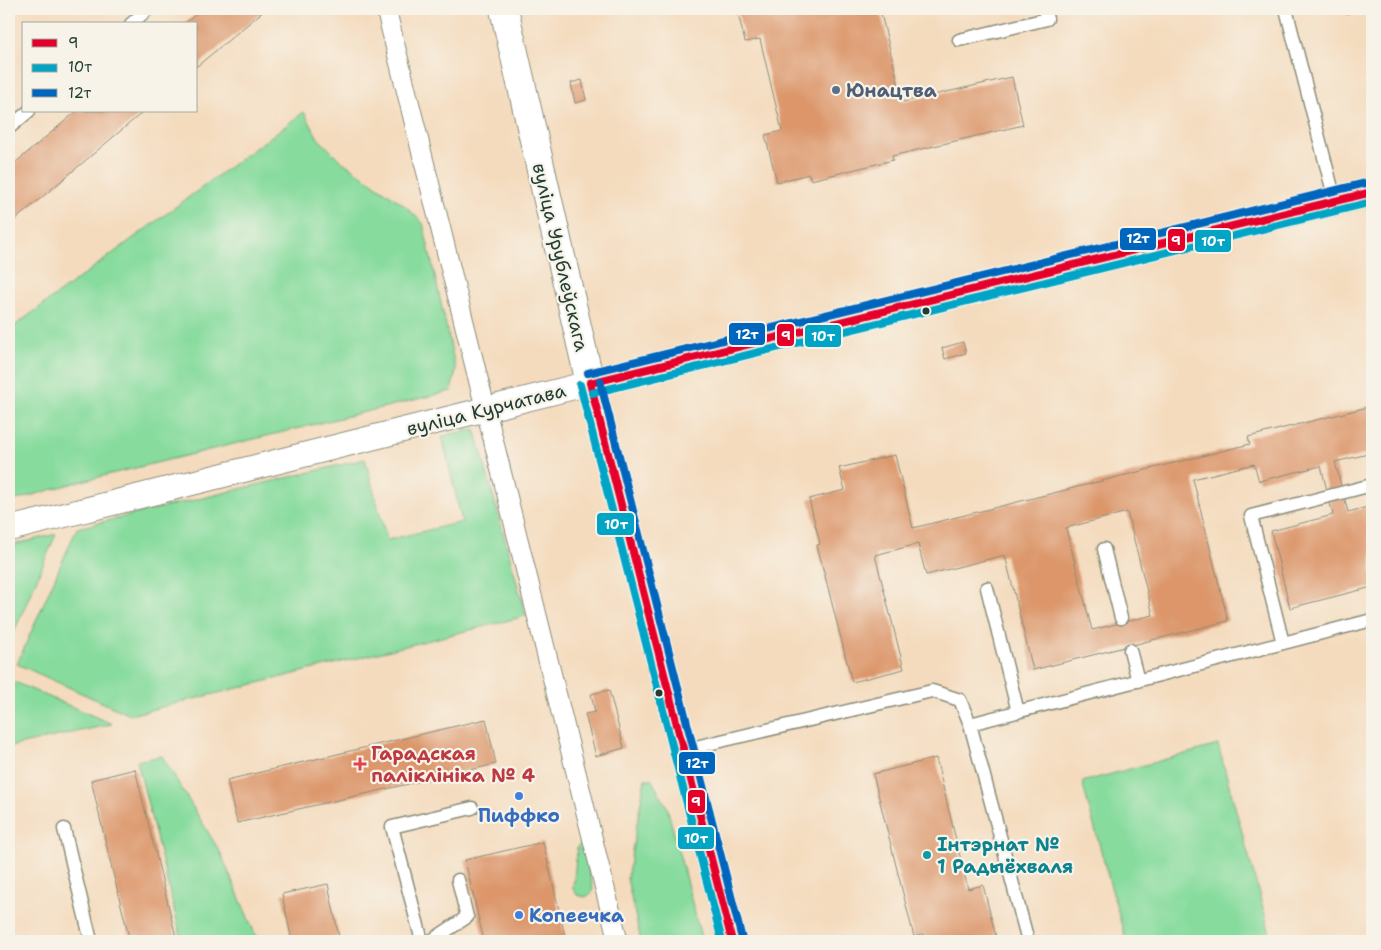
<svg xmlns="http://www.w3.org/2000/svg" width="1381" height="950" viewBox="0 0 1381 950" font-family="'Shantell Sans',sans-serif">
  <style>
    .green { fill: #86db9d; stroke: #528c68 }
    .building { fill: #dc966a; fill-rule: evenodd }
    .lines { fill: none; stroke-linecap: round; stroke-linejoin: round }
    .service-casing { stroke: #8a8c79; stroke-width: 15 }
    .pedestrian-casing { stroke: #8a8c79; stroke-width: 21 }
    .minor-casing { stroke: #8a8c79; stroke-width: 26 }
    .tertiary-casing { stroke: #8a8c79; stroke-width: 30 }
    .secondary-casing { stroke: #8a8c79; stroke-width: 30 }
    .service { stroke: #fff; stroke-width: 12 }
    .pedestrian { stroke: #fff; stroke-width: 19 }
    .minor { stroke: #fff; stroke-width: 24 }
    .tertiary { stroke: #fff; stroke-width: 28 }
    .secondary { stroke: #fff; stroke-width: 28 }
    .bus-1-casing { stroke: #f7f3e8; stroke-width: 11 }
    .bus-2-casing { stroke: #f7f3e8; stroke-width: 11 }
    .bus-3-casing { stroke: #f7f3e8; stroke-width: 11 }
    .bus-1 { stroke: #e4002b; stroke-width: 8 }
    .bus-2 { stroke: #02a4c6; stroke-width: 8 }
    .bus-3 { stroke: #0065bd; stroke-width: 8 }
    .service-dot { fill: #5c6f8a; stroke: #f7f3e8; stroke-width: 2 }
    .bus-dot { fill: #1f3d34; stroke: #f7f3e8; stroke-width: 2 }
    .health-dot { fill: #e0444e; stroke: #f7f3e8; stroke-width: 2 }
    .shop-dot { fill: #3f7fe0; stroke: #f7f3e8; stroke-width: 2 }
    .culture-dot { fill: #0f9aa8; stroke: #f7f3e8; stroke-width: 2 }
    .labels { text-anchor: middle; stroke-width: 4.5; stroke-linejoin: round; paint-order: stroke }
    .service-label { font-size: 19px; font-weight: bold; fill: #4e5e75; stroke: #f7f3e8; text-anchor: start }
    .street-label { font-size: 19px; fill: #1f3d34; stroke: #f7f3e8 }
    .health-label { font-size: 19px; font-weight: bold; fill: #be3a42; stroke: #f7f3e8; text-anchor: start }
    .shop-label { font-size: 19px; font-weight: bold; fill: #366cbe; stroke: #f7f3e8 }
    .culture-label { font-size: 19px; font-weight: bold; fill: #0d838f; stroke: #f7f3e8; text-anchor: start }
    .line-badge { stroke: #f7f3e8; stroke-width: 2 }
    .badge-label { font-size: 14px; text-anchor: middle; font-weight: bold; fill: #fff }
  </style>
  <rect width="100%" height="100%" fill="#f7f3e8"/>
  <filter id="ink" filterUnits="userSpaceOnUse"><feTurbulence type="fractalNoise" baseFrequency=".02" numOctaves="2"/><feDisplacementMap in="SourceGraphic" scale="10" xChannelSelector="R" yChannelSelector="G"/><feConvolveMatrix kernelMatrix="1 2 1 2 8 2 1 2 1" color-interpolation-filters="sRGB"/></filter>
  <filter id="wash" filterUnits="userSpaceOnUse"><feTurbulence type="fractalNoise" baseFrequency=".0096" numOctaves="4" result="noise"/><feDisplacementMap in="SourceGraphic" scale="20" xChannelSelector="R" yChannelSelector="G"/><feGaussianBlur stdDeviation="1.12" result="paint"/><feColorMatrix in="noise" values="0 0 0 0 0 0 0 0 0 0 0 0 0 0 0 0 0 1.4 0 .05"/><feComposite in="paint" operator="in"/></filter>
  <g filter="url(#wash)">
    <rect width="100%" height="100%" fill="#f4dbbe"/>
    <path class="green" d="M304 112 318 138 340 160 403 204 423 223 456 370 451 391 74 483 9 502V330Z
      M475 429 526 616 130 715 17 664 77 528 365 459 387 540 462 522 442 436Z
      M56 534 9 644V546Z
      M12 681 112 724 9 747V687Z
      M1218 745 1272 941H1126L1082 782Z
      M162 756 220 852 258 941H182L137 761Z
      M645 779H651L667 807 702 941H641L627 879Z
      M580 844 583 846 593 889 591 894 585 897 577 895 573 889 577 847Z"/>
    <g id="blocks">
      <path class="building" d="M202 9H266L196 67V24H184Z
        M737 9H884L880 10 903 102 1012 77 1023 125 892 156 893 160 811 180 809 174 777 182 765 135 782 131 777 110 760 39 745 42Z
        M1345 9H1363L1346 14Z
        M582 80 586 100 575 103 571 83Z
        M77 111H144L9 225V168Z
        M963 342 966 353 945 359 942 348Z
        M1372 406V453L1335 462 1348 512 1372 506V587L1290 608 1271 531 1333 515 1321 466 1259 481 1254 464 1193 479 1228 621 1033 670 1005 555 926 575 918 544 875 555 904 669 852 682 817 545 820 544 809 499 845 490 839 468 895 455 913 528 1250 444 1248 437ZM1127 512 1153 615 1092 630 1066 528Z
        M609 690 624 748 596 756 585 714 595 712 591 694Z
        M486 719 496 764 237 823 227 780Z
        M936 758 968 889 983 885 997 941H927L925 934 914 937 873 774Z
        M135 769 177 941H130L112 869 91 780Z
        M543 842 566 940 484 941 465 860Z
        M328 884 339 937 318 941H292L282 894Z"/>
    </g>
  </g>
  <g filter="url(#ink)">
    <use href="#blocks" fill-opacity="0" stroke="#8a8c79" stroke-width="1"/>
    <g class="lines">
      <g class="service-casing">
        <path id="service" d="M1286 9 1335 200
          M131 24 148 9
          M959 40 1047 19 1044 9
          M9 128 29 111
          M1104 549 1121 618
          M987 588 1018 712
          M1283 643 1251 516 1372 485
          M1130 650 1138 681
          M970 724 1372 620
          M683 750 932 691 960 700 970 724 1028 941
          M64 829 91 941
          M422 941 392 827 472 808
          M431 941 467 917 458 880"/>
      </g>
      <g class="pedestrian-casing">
        <path id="pedestrian" d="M386 9 618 941"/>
      </g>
      <g class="minor-casing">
        <path id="minor" d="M9 529 590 383"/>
      </g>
      <g class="tertiary-casing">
        <path id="tertiary" d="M504 9 590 383"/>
      </g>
      <g class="secondary-casing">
        <path id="secondary" d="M732 941 590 383 1372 192"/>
      </g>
      <use href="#service" class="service"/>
      <use href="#pedestrian" class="pedestrian"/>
      <use href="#minor" class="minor"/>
      <use href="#tertiary" class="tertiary"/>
      <use href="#secondary" class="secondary"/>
      <g class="bus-1-casing">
        <path id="bus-1" d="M590 383 1372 192
          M590 383 732 941"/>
      </g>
      <g class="bus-2-casing">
        <path id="bus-2" d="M580 385 722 941
          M592 393 1372 202"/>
      </g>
      <g class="bus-3-casing">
        <path id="bus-3" d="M588 373 1370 182
          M600 381 742 939"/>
      </g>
      <use href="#bus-1" class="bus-1"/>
      <use href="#bus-2" class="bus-2"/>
      <use href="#bus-3" class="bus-3"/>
    </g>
  </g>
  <circle class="service-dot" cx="836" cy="90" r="5"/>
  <g class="bus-dot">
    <circle cx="926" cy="311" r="4.5"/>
    <circle cx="659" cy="693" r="4.5"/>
  </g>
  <path class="health-dot" d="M357.5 756.5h5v5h5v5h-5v5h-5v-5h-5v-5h5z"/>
  <g class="shop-dot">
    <circle cx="519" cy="796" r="5"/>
    <circle cx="519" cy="915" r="5"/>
  </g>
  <circle class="culture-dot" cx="927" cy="855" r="5"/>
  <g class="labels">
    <g class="service-label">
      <text x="846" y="97">Юнацтва</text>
    </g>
    <g class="street-label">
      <text transform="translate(561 257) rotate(77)" y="7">вуліца Урублеўскага</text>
      <text transform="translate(486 409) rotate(-14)" y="7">вуліца Курчатава</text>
    </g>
    <g class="health-label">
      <text x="371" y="760">Гарадская<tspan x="371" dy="22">паліклініка № 4</tspan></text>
    </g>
    <g class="shop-label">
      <text x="519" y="822">Пиффко</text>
      <text x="529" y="922" text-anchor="start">Копеечка</text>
    </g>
    <g class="culture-label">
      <text x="937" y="851">Інтэрнат №<tspan x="937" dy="22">1 Радыёхваля</tspan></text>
    </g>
  </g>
  <g class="line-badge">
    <rect x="1119" y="227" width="38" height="24" rx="5" fill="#0065bd"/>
    <rect x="1167" y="228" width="19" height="24" rx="5" fill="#e4002b"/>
    <rect x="1194" y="229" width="38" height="24" rx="5" fill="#02a4c6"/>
    <rect x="728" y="322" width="38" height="24" rx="5" fill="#0065bd"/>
    <rect x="776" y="323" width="19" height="24" rx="5" fill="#e4002b"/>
    <rect x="804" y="324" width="38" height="24" rx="5" fill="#02a4c6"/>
    <rect x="596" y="512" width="39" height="24" rx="5" fill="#02a4c6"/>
    <rect x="678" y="751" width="38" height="24" rx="5" fill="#0065bd"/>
    <rect x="687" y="789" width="19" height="25" rx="5" fill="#e4002b"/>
    <rect x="677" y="826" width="38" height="24" rx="5" fill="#02a4c6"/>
  </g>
  <g class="badge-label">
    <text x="1138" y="243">12т</text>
    <text x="1176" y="245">9</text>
    <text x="1213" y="246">10т</text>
    <text x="747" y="339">12т</text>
    <text x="786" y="340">9</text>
    <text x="823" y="341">10т</text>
    <text x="616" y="529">10т</text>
    <text x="697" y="768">12т</text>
    <text x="696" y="806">9</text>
    <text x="696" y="843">10т</text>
  </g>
  <rect width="1381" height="950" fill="none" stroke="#f7f3e8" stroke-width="30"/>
  <rect x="22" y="22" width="175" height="90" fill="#f7f3e8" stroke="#a1aaa0"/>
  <rect x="32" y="39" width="25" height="8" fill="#e4002b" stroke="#a1aaa0"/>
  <text x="68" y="48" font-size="15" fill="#1f3d34">9</text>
  <rect x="32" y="64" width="25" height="8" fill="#02a4c6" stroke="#a1aaa0"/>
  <text x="68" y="72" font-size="15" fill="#1f3d34">10т</text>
  <rect x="32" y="89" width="25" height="8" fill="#0065bd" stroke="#a1aaa0"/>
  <text x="68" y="98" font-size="15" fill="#1f3d34">12т</text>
</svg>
